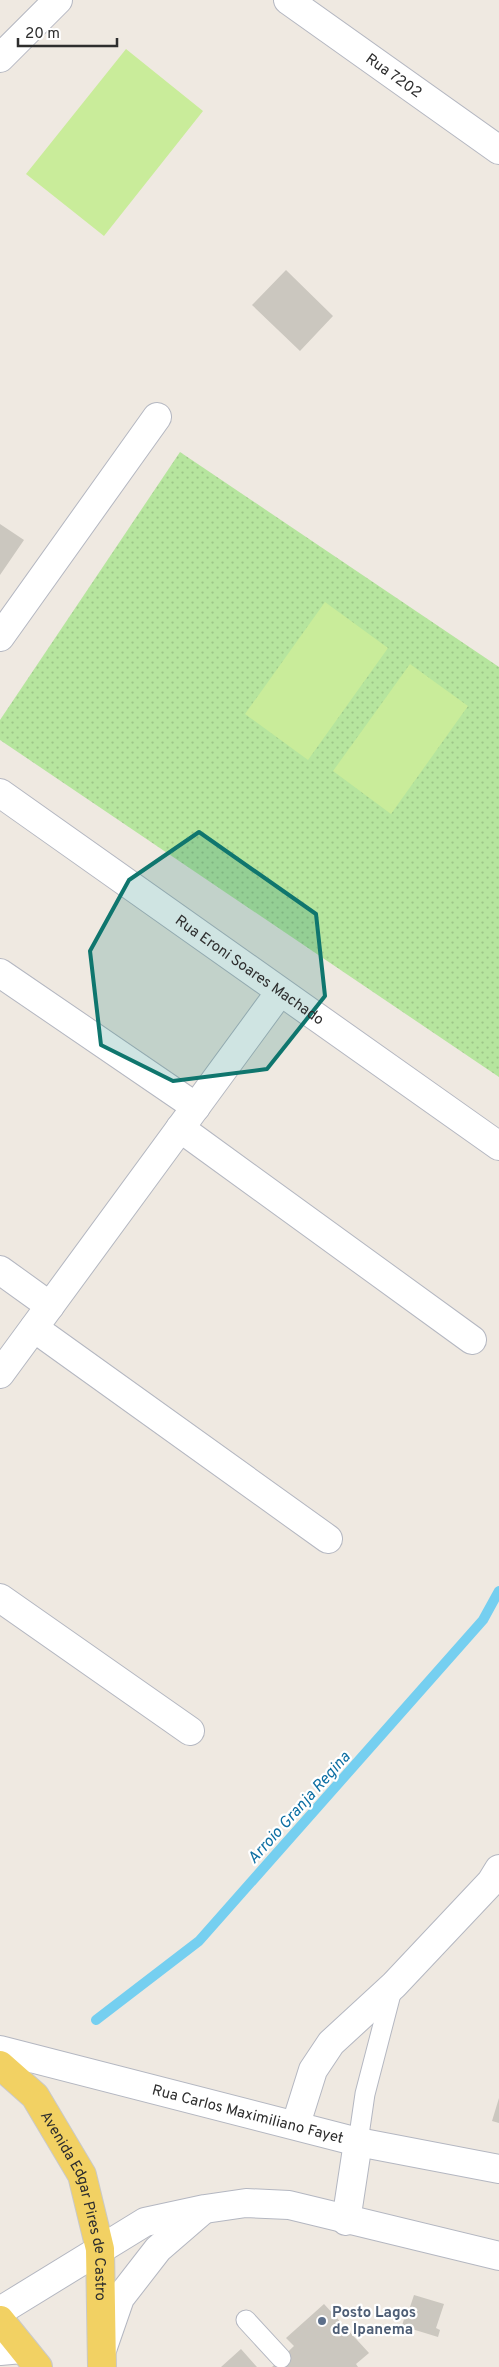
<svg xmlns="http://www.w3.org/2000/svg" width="499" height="2367" viewBox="0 0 499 2367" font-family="Overpass,sans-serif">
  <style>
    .park { fill: url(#park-dots) }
    .pitch { fill: #c9ec9a }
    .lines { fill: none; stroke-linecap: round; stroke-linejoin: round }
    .stream { stroke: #75cff0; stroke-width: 10 }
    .building { fill: #cbc7bf }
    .service-casing { stroke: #b4b7c1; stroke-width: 21 }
    .minor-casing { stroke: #b4b7c1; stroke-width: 30 }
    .tertiary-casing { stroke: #b4b7c1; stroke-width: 30 }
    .primary-casing { stroke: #c9c9c9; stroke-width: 30 }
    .service { stroke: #fff; stroke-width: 19 }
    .minor { stroke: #fff; stroke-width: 28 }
    .tertiary { stroke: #fff; stroke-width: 28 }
    .primary { stroke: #f2d163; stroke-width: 28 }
    .marked { fill: #0f766e; fill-opacity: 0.2; stroke: #0f766e; stroke-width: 4; stroke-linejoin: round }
    .service-dot { fill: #5c6f8a; stroke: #fff; stroke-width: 2 }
    .labels { text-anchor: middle; stroke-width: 4.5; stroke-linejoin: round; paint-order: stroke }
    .street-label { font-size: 15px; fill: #2e2e2e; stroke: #fff }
    .service-label { font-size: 15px; font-weight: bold; fill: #4e5e75; stroke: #fff; text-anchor: start }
    .water-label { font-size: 16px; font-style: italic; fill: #0d6fa3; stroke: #fff }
  </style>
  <defs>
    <pattern id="park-dots" width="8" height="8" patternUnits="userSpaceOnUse" patternTransform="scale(1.25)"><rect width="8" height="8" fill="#b6e59e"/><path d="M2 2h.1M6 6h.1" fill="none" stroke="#9dc588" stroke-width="1.8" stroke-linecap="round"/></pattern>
  </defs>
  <rect width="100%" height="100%" fill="#efe9e1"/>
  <path class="park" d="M180 452 499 667V1077L0 740V720Z"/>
  <path class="pitch" d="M126 49 203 111 104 236 26 174Z
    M325 602 388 648 308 760 245 714Z
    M410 664 468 706 391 814 333 771Z"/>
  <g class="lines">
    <path class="stream" d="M96 2020 199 1941 483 1620 499 1591"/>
  </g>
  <path class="building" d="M286 270 333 316 300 351 252 305Z
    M0 524 24 540 0 575Z
    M499 2098V2123L492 2121Z
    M414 2295 444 2304 436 2328 440 2330 438 2337 402 2326 404 2319H406Z
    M324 2304 369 2353 356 2364 358 2367H272L294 2346 286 2338Z
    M241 2349 257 2367H221Z"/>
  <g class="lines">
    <g class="service-casing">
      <path id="service" d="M358 2142 365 2094 393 1986
        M246 2320 281 2358"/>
    </g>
    <g class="minor-casing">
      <g id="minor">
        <path id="s1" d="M288 0 499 150"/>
        <path d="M0 58 58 0"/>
        <path d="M0 637 157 417"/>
        <path id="s2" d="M0 793 499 1146"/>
        <path d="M0 973 196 1107"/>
        <path d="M180 1128 472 1340"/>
        <path d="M0 1270 50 1306"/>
        <path d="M34 1328 328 1539"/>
        <path d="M0 1374 280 992"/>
        <path d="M0 1598 190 1731"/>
        <path d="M296 2124 313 2070 331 2043 394 1985 491 1882 499 1869"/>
      </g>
    </g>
    <g class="tertiary-casing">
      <g id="tertiary">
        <path id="s3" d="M0 2050 358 2142 499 2169"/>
        <path d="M346 2221 358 2142"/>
        <path d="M0 2311 145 2222 205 2209 246 2203 289 2205 499 2256"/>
        <path d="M103 2347 120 2298 158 2249 202 2211"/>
        <path d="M0 2351 22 2349"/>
      </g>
    </g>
    <g class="primary-casing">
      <g id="primary">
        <path id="s4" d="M0 2065 35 2096 82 2175 100 2249 102 2367"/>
        <path d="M0 2320 38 2367"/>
      </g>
    </g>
    <use href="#service" class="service"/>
    <use href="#minor" class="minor"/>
    <use href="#tertiary" class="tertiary"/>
    <use href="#primary" class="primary"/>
  </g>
  <path class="marked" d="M199 832 316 914 325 996 267 1069 173 1081 101 1045 90 951 129 880Z"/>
  <circle class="service-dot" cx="322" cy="2321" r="5"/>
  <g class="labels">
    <g class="street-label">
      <text dy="5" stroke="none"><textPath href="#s1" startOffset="130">Rua 7202</textPath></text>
      <text dy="5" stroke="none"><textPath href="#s2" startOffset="306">Rua Eroni Soares Machado</textPath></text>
      <text dy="5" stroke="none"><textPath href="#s3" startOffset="256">Rua Carlos Maximiliano Fayet</textPath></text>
      <text dy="5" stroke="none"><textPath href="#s4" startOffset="166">Avenida Edgar Pires de Castro</textPath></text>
    </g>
    <g class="service-label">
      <text x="332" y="2317">Posto Lagos<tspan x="332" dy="17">de Ipanema</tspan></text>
    </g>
    <g class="water-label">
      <text transform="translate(298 1807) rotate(-48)" y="6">Arroio Granja Regina</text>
    </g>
  </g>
  <path d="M18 38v8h99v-8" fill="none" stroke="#2e2e2e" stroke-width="2.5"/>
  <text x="25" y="38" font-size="15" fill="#2e2e2e" stroke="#ffffff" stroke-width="4" paint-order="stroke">20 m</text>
</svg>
